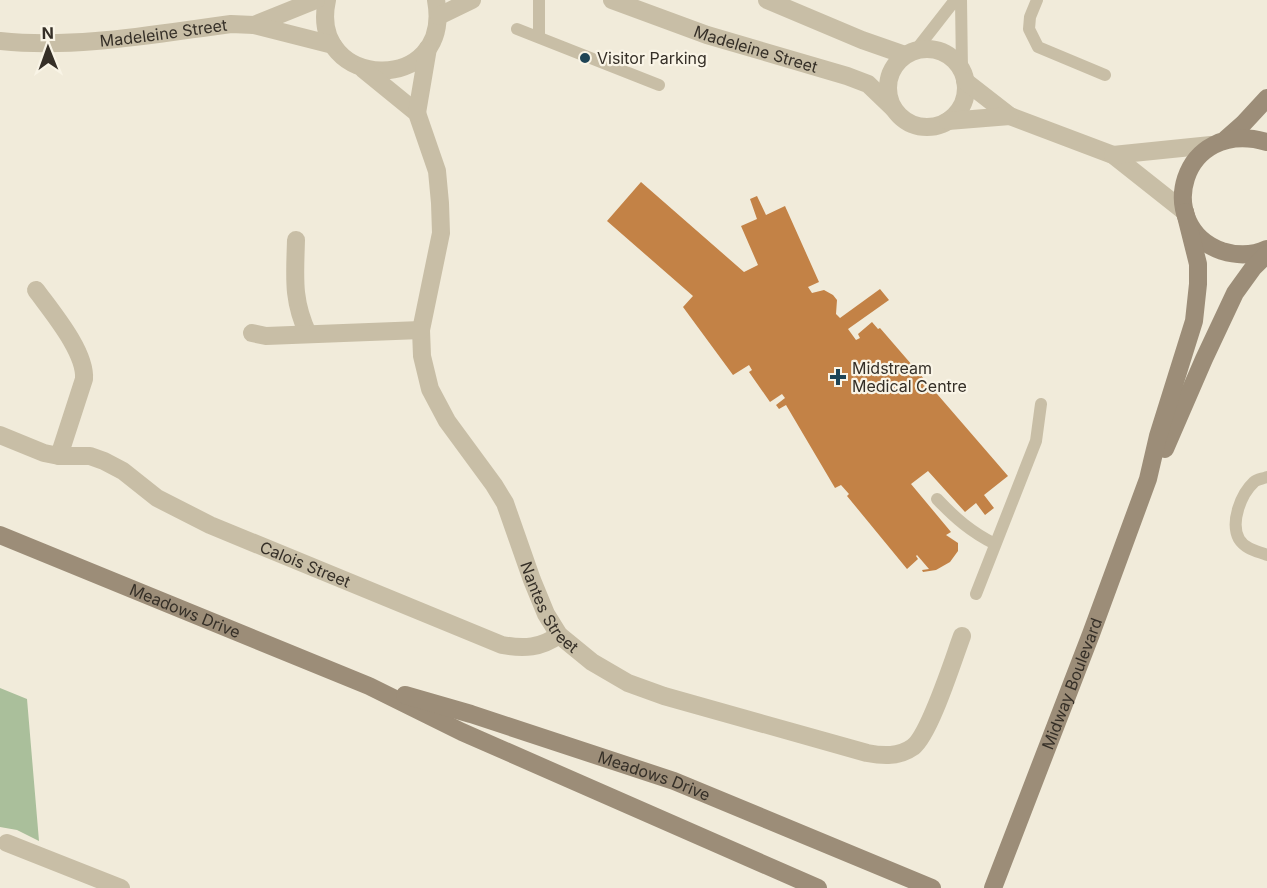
<svg xmlns="http://www.w3.org/2000/svg" width="1267" height="888" viewBox="0 0 1267 888" font-family="Inter,sans-serif">
  <style>
    .green { fill: #aabf9b }
    .building { fill: #c38246 }
    .lines { fill: none; stroke-linecap: round; stroke-linejoin: round }
    .lane { stroke: #c8bea6; stroke-width: 12 }
    .street { stroke: #c8bea6; stroke-width: 18 }
    .secondary { stroke: #9c8d78; stroke-width: 18 }
    .poi-dot { fill: #1e4455; stroke: #f9f4e6; stroke-width: 2 }
    .labels { text-anchor: middle; stroke-width: 4.5; stroke-linejoin: round; paint-order: stroke }
    .street-label { font-size: 16px; fill: #352f27; stroke: #f9f4e6 }
    .poi-label { font-size: 16px; fill: #352f27; stroke: #f9f4e6; text-anchor: start }
  </style>
  <rect width="100%" height="100%" fill="#f1ebda"/>
  <path class="green" d="M0 688 27 699 39 841 17 830 0 827Z"/>
  <path class="building" d="M641 182 744 272 758 265 741 226 757 219 750 199 757 196 766 215 785 206 819 282 808 287 812 293 824 290 833 295 837 300 836 314 840 318 880 289 889 300 848 329 856 340 860 338 858 334 872 322 878 329 880 328 1008 476 984 495 994 508 985 515 976 503 965 512 928 471 911 484 951 532 946 535 958 543V551L950 562 936 570 923 572 922 570 929 569 917 555 916 556 918 559 907 569 847 496 849 494 841 485 835 488 786 405 779 409 776 405 785 398 782 394 770 402 749 372 752 370 749 365 733 375 683 307 693 296 607 221Z"/>
  <g class="lines">
    <path class="lane" d="M961 0 962 70
      M1037 0 1030 17 1029 29 1038 47 1105 75
      M517 29 659 85
      M539 37V0
      M916 50 955 0
      M1267 477C1262 479 1257 479 1254 482 1241 494 1230 522 1239 539 1245 549 1257 551 1267 555
      M937 499C955 518 971 532 995 544
      M976 594 1036 441 1041 404"/>
    <g class="street">
      <path d="M327 0C307 91 454 97 436 0"/>
      <path id="s1" d="M612 0 707 35 847 76 868 84 893 108"/>
      <path d="M767 0 862 40 905 55"/>
      <path d="M439 16 472 0"/>
      <path d="M254 25 316 0"/>
      <path id="s2" d="M0 41C77 49 155 34 231 24L254 25 333 45"/>
      <circle cx="927" cy="88" r="39"/>
      <path id="s3" d="M363 69 417 113 437 171 440 203 441 233 421 330 422 356 430 389 447 421 494 485 505 503 532 580 546 614 559 635 592 662 628 683 664 696 867 753C883 756 899 757 913 747 930 734 953 660 962 636"/>
      <path d="M965 81 1010 116 1113 155 1185 212"/>
      <path d="M417 113 428 48"/>
      <path d="M948 121 1010 116"/>
      <path d="M1113 155 1211 145"/>
      <path d="M296 240C295 277 292 300 308 334"/>
      <path d="M36 290C52 312 86 352 84 379L59 456"/>
      <path d="M252 333 266 336 421 330"/>
      <path id="s4" d="M0 435 44 453 59 456H90L104 461 123 471 157 498 210 525 502 645C524 649 541 648 559 635"/>
      <path d="M7 843 121 888"/>
    </g>
    <g class="secondary">
      <path d="M1226 139 1243 124 1267 98"/>
      <path d="M1267 142C1180 117 1153 227 1222 251 1238 256 1252 256 1267 249"/>
      <path d="M1165 449 1204 359 1235 293 1253 268 1267 254"/>
      <path id="s5" d="M0 535 369 686 462 732 818 888"/>
      <path id="s6" d="M405 695 471 714 674 781 932 888"/>
      <path id="s7" d="M993 888 1091 634 1148 479 1158 436 1194 321 1198 284V264L1185 212"/>
    </g>
  </g>
  <g class="poi-dot">
    <circle cx="585" cy="58" r="6"/>
    <path d="M835 368h6v6h6v6h-6v6h-6v-6h-6v-6h6z"/>
  </g>
  <g class="labels">
    <g class="street-label">
      <text dy="6" stroke="none"><textPath href="#s2" startOffset="164">Madeleine Street</textPath></text>
      <text dy="6" stroke="none"><textPath href="#s1" startOffset="152">Madeleine Street</textPath></text>
      <text dy="6" stroke="none"><textPath href="#s4" startOffset="336">Calois Street</textPath></text>
      <text dy="6" stroke="none"><textPath href="#s3" startOffset="603">Nantes Street</textPath></text>
      <text dy="6" stroke="none"><textPath href="#s5" startOffset="200">Meadows Drive</textPath></text>
      <text dy="6" stroke="none"><textPath href="#s7" startOffset="219">Midway Boulevard</textPath></text>
      <text dy="6" stroke="none"><textPath href="#s6" startOffset="262">Meadows Drive</textPath></text>
    </g>
    <g class="poi-label">
      <text x="597" y="64">Visitor Parking</text>
      <text x="852" y="374">Midstream<tspan x="852" dy="18">Medical Centre</tspan></text>
    </g>
  </g>
  <g transform="translate(48 48) rotate(359)" stroke="#f9f4e6" stroke-width="4.5" paint-order="stroke">
  <path d="M0-4.5L10 22L0 15L-10 22Z" fill="#352f27"/>
  <text y="-9" font-size="16" font-weight="bold" text-anchor="middle" fill="#352f27">N</text>
  </g>
</svg>
